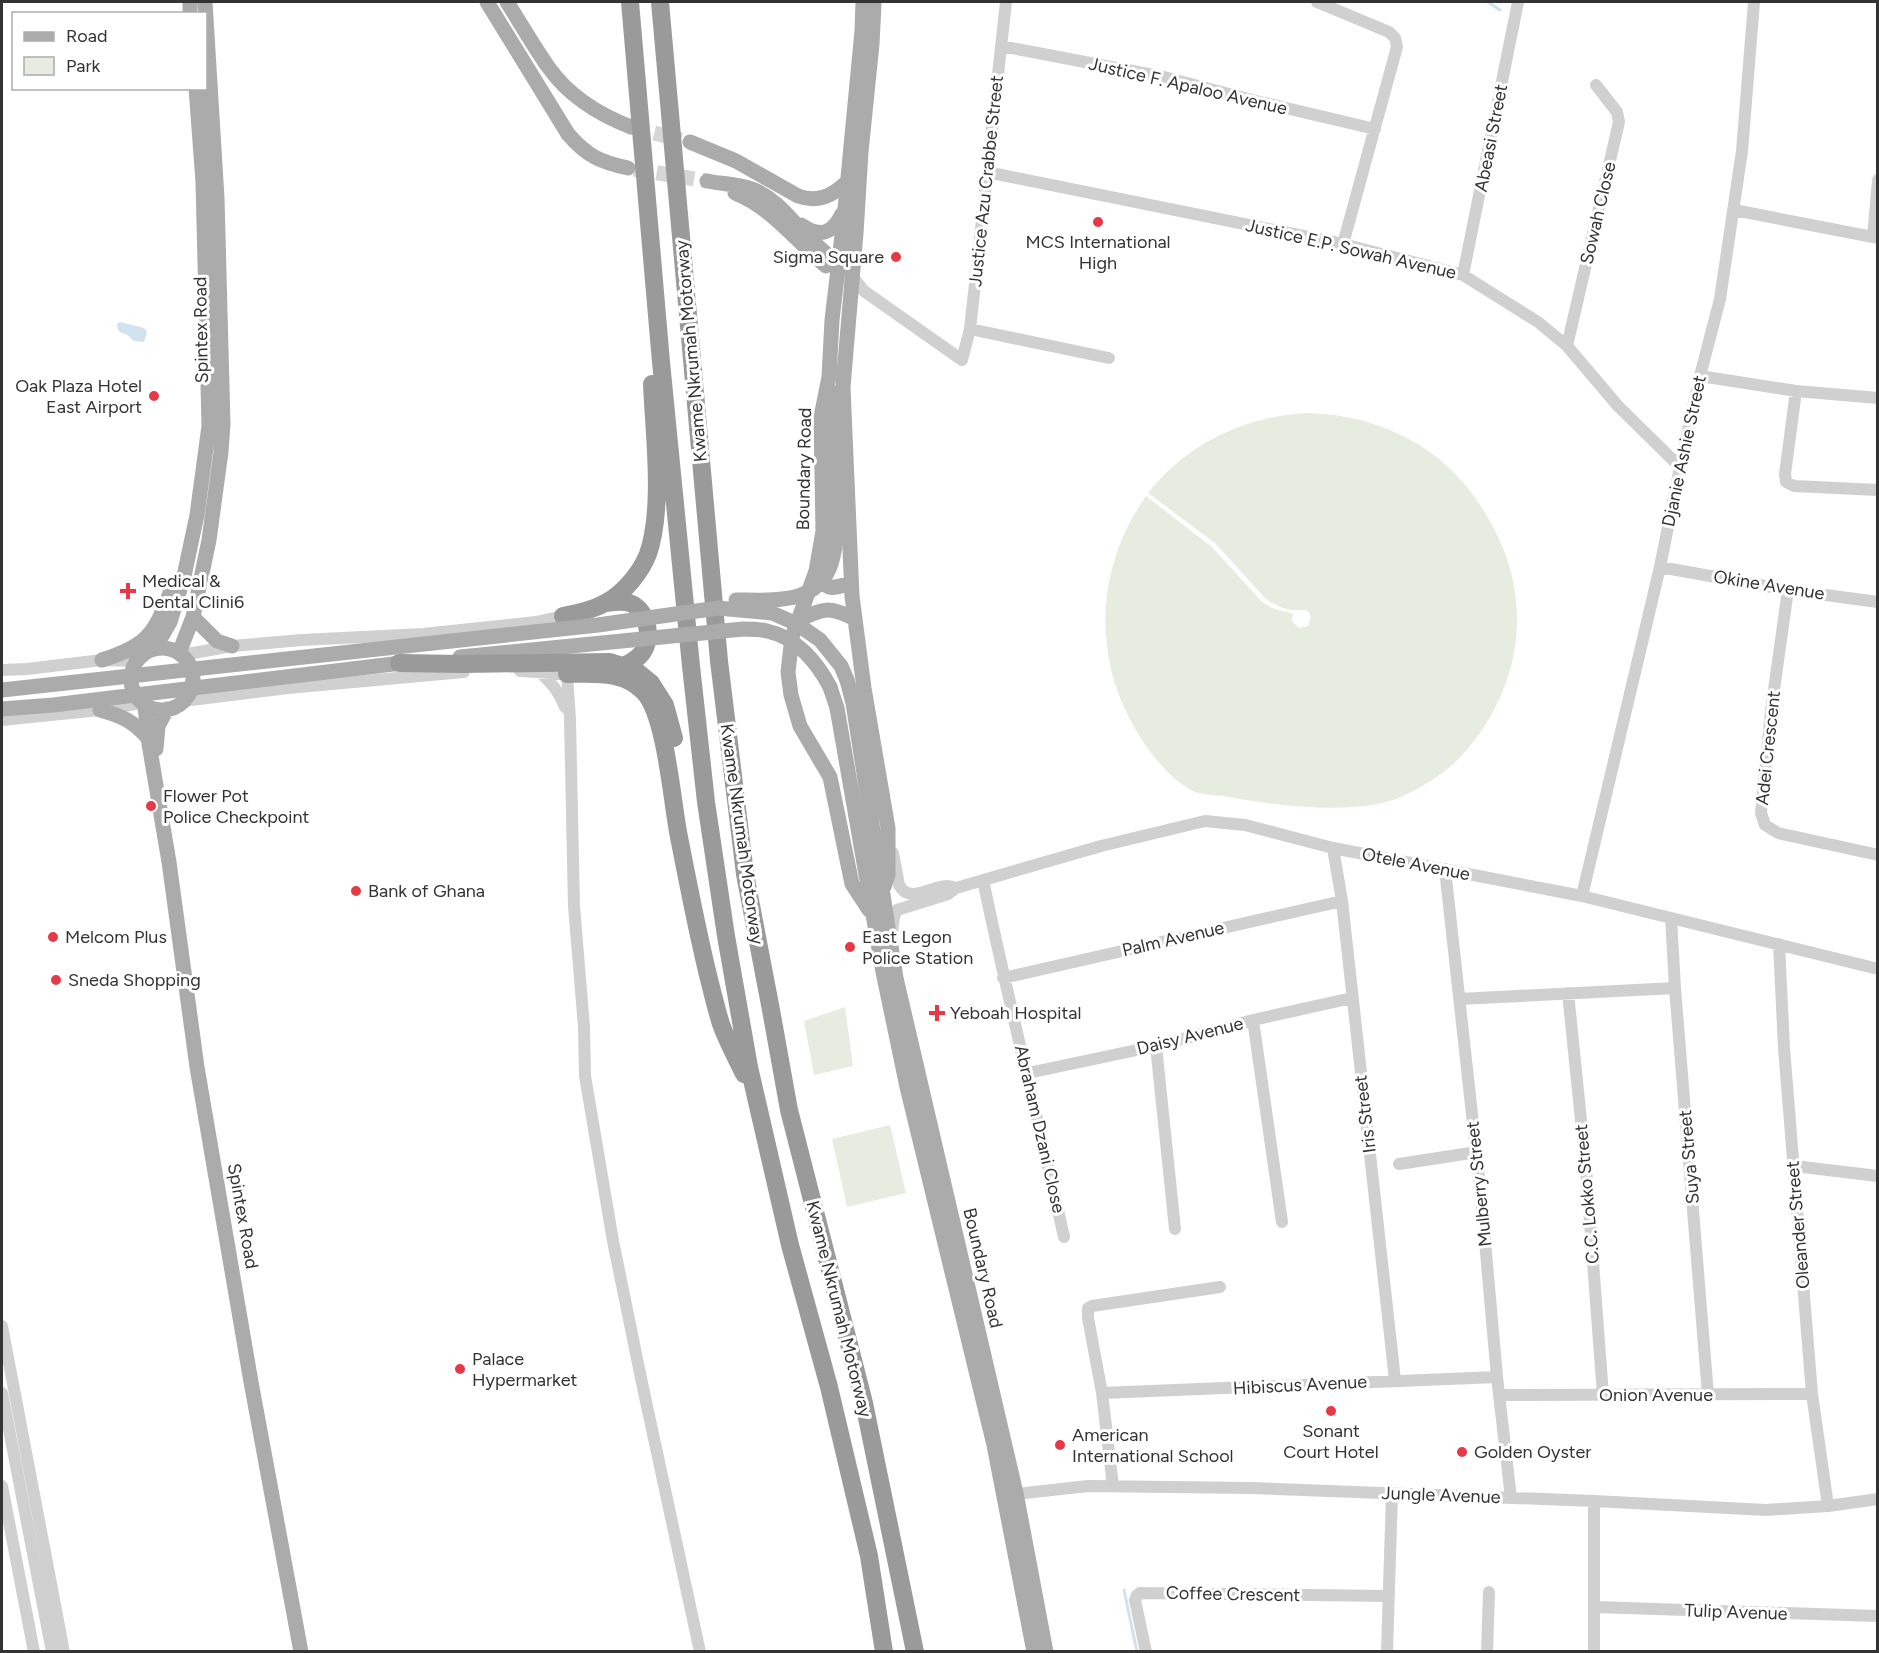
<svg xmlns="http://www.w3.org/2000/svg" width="1879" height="1653" viewBox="0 0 1879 1653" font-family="Figtree,sans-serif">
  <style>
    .green { fill: #e6ecdf }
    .water { fill: #cfe2ee }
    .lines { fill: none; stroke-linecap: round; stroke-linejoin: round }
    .stream { stroke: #cfe2ee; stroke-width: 3 }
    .major-tunnel { stroke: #d6d6d6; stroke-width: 15; stroke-dasharray: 15 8; stroke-linecap: butt }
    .minor { stroke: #d0d0d0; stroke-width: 12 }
    .major { stroke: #ababab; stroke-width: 15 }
    .highway { stroke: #9a9a9a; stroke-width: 18 }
    .major-bridge { stroke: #ababab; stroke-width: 15 }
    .highway-bridge { stroke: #9a9a9a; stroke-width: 18 }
    .poi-dot { fill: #e63946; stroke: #fff; stroke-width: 2 }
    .labels { text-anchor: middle; stroke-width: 6; stroke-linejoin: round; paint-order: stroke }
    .street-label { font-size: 18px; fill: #333; stroke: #fff }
    .poi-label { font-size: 18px; fill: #333; stroke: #fff; text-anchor: start }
  </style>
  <rect width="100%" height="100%" fill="#fff"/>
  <path class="green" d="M1306 413C1388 415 1455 453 1493 527 1529 593 1524 668 1482 730 1462 759 1444 775 1413 791 1406 794 1400 798 1393 800 1347 815 1271 805 1223 796 1213 795 1200 795 1191 790 1153 769 1120 710 1111 669 1097 607 1110 548 1146 496L1212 547 1262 602 1272 608 1293 614 1292 621 1299 628 1308 626 1311 617 1308 611C1302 609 1299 611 1293 610 1283 609 1273 604 1265 598L1215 543 1148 493C1187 444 1243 417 1306 413Z
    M845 1007 853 1066 814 1075 804 1021Z
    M890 1125 906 1193 847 1207 832 1139Z"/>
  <path class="water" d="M120 322 144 328 147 332 144 342 134 341C132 340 131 338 129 336 123 331 117 335 117 324Z"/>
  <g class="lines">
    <path class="stream" d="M1488 2 1500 10
      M1124 1590 1137 1652"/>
    <path class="major-tunnel" d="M632 127 681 140
      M634 169 707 181"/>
    <path class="minor" d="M1317 2 1389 32 1395 38 1397 47 1343 244
      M1001 46 1164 77 1252 100 1375 129
      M987 172 1343 244 1463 275 1538 322 1567 346 1618 406 1680 467
      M1734 210 1878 238
      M1873 237 1878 180
      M1463 275 1518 2
      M852 276 864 291 962 360 970 329 1006 2
      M970 329 1109 358
      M1567 346 1619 122 1617 112 1596 85
      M1700 376 1796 391 1878 398
      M1796 391 1785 474 1786 482 1794 486 1878 490
      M1660 567 1788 590 1878 602
      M1788 590 1771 711 1761 813 1765 825 1778 833 1878 855
      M182 655 232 646 302 640 423 634 536 622 563 616
      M2 670 27 669 102 660 136 661
      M520 671 567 674 570 720 574 906 584 1027 585 1076 613 1241 642 1383 700 1652
      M539 672C552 683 559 692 565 707
      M183 701 288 688 464 672
      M2 720 100 710 142 703
      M1333 848 1342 901 1395 1380
      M893 853 899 885C909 904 930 887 946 886 948 886 954 887 956 888
      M1445 869 1481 1196 1497 1377 1511 1498
      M983 880C1008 1000 1038 1118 1064 1237
      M1582 896 1660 567 1680 467 1700 376 1720 299 1742 151 1754 2
      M1671 918 1675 988 1708 1395
      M892 932 894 917 897 910 948 894 956 888 1101 846 1205 821 1245 825 1333 848 1582 896 1878 969
      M1779 944 1784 1048 1812 1394 1828 1506
      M1003 978 1342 901
      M1568 993 1586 1169 1603 1395
      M1460 999 1675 988
      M1253 1020 1282 1222
      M1156 1046 1175 1229
      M1028 1073 1156 1046 1253 1020 1352 998
      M1399 1164 1477 1152
      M1794 1166 1878 1176
      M2 1326 64 1652
      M2 1393 52 1652
      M1102 1393 1497 1377
      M1500 1395 1812 1394
      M2 1486 34 1652
      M1113 1486 1102 1393 1088 1318V1308L1092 1306 1220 1287
      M1007 1495 1088 1486 1251 1488 1594 1501 1766 1510 1828 1506 1878 1499
      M1594 1501V1652
      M1594 1607 1878 1616
      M1146 1652 1135 1600 1137 1595 1140 1593 1388 1596
      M1387 1652 1392 1493
      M1487 1652 1489 1592"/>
    <path class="major" d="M190 2V14
      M487 2 568 134C587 156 600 162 628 168
      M507 2C521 24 534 47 549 68 569 96 600 115 631 127
      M863 2 862 31 845 209 832 320 829 377 821 417 823 531 816 571 792 637 788 672 791 695 800 726 830 777 852 884 869 910
      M874 4 872 44 861 152 856 233 843 387 852 596 864 688 888 828V875L884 887
      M690 142 736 161 798 196C818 203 832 196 847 182
      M707 181C722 184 738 184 752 189 775 198 789 217 805 234 817 246 830 257 843 268
      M735 193C771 207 796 241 826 266
      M801 225C820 238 832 234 842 214
      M831 392 833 414 836 490
      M816 571C826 592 831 589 851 583
      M193 617 217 641 232 646
      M799 620C824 608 829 606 855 619
      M155 648 170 622 184 576 197 515 209 426 203 182 196 88
      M131 679a31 31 0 1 1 62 0a31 31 0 1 1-62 0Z
      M179 653 193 617 209 540 221 452 223 424 217 198 205 2
      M102 660C146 646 154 635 170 593
      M847 680 853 703 896 978 1016 1493 1046 1652
      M830 687 837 708 883 972 907 1087 994 1445 1034 1652
      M145 705 148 738 169 862 197 1067 251 1382 301 1652
      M100 710C122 716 133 721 148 738
      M156 749 158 726 167 709"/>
    <path class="highway" d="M630 2 661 362 691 666 706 802 726 936 749 1067 790 1245 829 1387 869 1556 884 1652
      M660 2 719 661 745 874 771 1010 789 1110 864 1403 915 1652
      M606 603C613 602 619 601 626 602 647 606 654 637 642 653 635 662 625 666 614 669
      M563 616C578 613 593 610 607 602 624 593 641 572 648 554 664 508 654 433 652 384
      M567 674C594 674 623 670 644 692 666 715 672 803 679 837 688 883 697 930 708 975 712 991 716 1008 721 1024 727 1041 736 1057 744 1074"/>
    <path class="major-bridge" d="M736 600C751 600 767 601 782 599 844 594 836 536 836 490
      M460 657 743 629C751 629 759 629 767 631 796 637 817 662 830 687
      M2 690 598 625 718 608 772 613 797 624 820 640 841 666 847 680
      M2 709 53 705 410 662"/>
    <path class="highway-bridge" d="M399 663 462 664 610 662 635 670 651 683 665 705 674 738"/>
  </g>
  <g class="poi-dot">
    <circle cx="1098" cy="222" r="6"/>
    <circle cx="896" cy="257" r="6"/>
    <circle cx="154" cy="396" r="6"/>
    <path d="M125 582h6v6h6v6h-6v6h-6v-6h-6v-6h6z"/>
    <circle cx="151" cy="806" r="6"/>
    <circle cx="356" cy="891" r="6"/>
    <circle cx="53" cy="937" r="6"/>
    <circle cx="850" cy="947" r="6"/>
    <circle cx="56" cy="980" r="6"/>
    <path d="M934 1004h6v6h6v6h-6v6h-6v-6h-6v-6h6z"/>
    <circle cx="460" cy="1369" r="6"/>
    <circle cx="1331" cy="1411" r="6"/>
    <circle cx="1060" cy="1445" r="6"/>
    <circle cx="1462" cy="1452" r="6"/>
  </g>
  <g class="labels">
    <g class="street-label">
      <text transform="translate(1188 86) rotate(13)" y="6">Justice F. Apaloo Avenue</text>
      <text transform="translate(1491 138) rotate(-79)" y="6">Abeasi Street</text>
      <text transform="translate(986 181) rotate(-84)" y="6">Justice Azu Crabbe Street</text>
      <text transform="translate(1598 213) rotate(-77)" y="6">Sowah Close</text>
      <text transform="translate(1351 249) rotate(13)" y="6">Justice E.P. Sowah Avenue</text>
      <text transform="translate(201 330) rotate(-91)" y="6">Spintex Road</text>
      <text transform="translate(691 351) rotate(-95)" y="6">Kwame Nkrumah Motorway</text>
      <text transform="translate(1684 451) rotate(-78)" y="6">Djanie Ashie Street</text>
      <text transform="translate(804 469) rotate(-89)" y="6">Boundary Road</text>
      <text transform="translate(1769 585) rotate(9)" y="6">Okine Avenue</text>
      <text transform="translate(1768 748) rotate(-84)" y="6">Adei Crescent</text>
      <text transform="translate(742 834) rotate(82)" y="6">Kwame Nkrumah Motorway</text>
      <text transform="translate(1416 864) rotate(11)" y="6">Otele Avenue</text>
      <text transform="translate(1173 939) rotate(-13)" y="6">Palm Avenue</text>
      <text transform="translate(1190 1036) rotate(-14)" y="6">Daisy Avenue</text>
      <text transform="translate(1365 1114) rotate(-97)" y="6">Iris Street</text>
      <text transform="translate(1040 1129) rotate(77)" y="6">Abraham Dzani Close</text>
      <text transform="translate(1689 1157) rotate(-95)" y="6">Suya Street</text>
      <text transform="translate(1479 1184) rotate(-96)" y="6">Mulberry Street</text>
      <text transform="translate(1587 1194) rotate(-95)" y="6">C.C. Lokko Street</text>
      <text transform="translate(243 1216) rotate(80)" y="6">Spintex Road</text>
      <text transform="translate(1798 1225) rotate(-95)" y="6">Oleander Street</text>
      <text transform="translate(983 1268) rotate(77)" y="6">Boundary Road</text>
      <text transform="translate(839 1309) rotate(76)" y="6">Kwame Nkrumah Motorway</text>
      <text transform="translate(1300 1385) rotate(-3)" y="6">Hibiscus Avenue</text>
      <text x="1656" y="1401">Onion Avenue</text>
      <text transform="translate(1441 1495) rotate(2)" y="6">Jungle Avenue</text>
      <text transform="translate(1233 1594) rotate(1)" y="6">Coffee Crescent</text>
      <text transform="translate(1736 1612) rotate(2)" y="6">Tulip Avenue</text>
    </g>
    <g class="poi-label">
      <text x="1098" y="248" text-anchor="middle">MCS International<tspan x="1098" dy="21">High</tspan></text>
      <text x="884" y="263" text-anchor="end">Sigma Square</text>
      <text x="142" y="392" text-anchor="end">Oak Plaza Hotel<tspan x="142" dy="21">East Airport</tspan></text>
      <text x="142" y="587">Medical &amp;<tspan x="142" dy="21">Dental Clini6</tspan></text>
      <text x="163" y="802">Flower Pot<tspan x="163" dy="21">Police Checkpoint</tspan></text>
      <text x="368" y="897">Bank of Ghana</text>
      <text x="65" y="943">Melcom Plus</text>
      <text x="862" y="943">East Legon<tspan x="862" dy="21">Police Station</tspan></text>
      <text x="68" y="986">Sneda Shopping</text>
      <text x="950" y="1019">Yeboah Hospital</text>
      <text x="472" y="1365">Palace<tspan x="472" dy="21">Hypermarket</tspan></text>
      <text x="1331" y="1437" text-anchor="middle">Sonant<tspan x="1331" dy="21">Court Hotel</tspan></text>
      <text x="1072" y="1441">American<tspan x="1072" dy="21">International School</tspan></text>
      <text x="1474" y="1458">Golden Oyster</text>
    </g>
  </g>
  <rect width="1879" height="1653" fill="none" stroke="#333333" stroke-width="6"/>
  <rect x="12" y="12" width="195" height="78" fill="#ffffff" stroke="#adadad" stroke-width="1.5"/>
  <rect x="24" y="32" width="30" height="9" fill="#ababab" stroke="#adadad" stroke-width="1.5"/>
  <text x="66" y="42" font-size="18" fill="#333333">Road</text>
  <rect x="24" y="57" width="30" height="18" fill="#e6ecdf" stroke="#adadad" stroke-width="1.5"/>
  <text x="66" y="72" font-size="18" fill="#333333">Park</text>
</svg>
